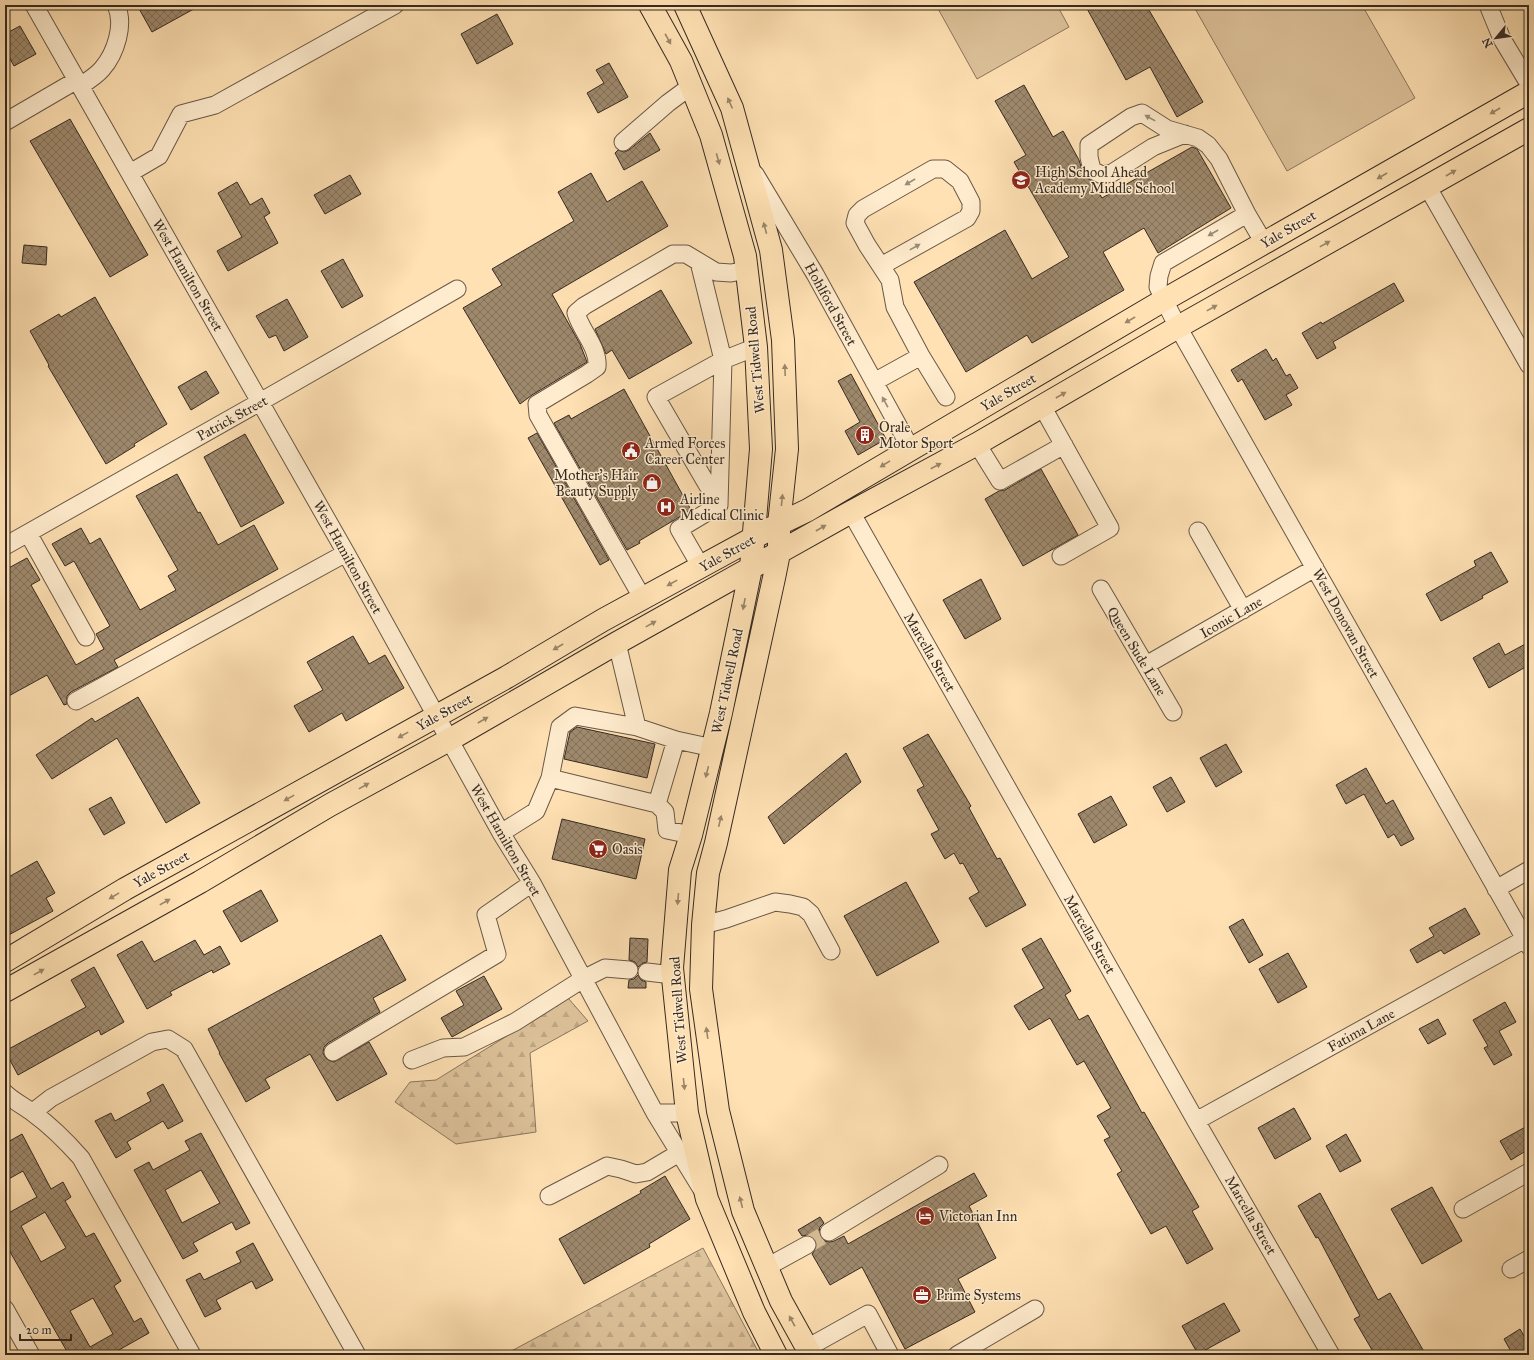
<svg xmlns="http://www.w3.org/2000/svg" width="1534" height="1360" viewBox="0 0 1534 1360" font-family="'IM FELL Great Primer',serif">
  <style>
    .green { fill: #ddc29a; stroke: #89765e }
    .forest { fill: url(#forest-firs); stroke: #89765e }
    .building { fill: url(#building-cross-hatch); stroke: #352a22; fill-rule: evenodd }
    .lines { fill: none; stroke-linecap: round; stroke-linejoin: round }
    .minor-tunnel { stroke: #d7bc96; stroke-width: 17; stroke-dasharray: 17 8; stroke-linecap: butt }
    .minor-casing { stroke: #685846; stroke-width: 19 }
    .major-casing { stroke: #352a22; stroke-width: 24 }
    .minor { stroke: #ffecce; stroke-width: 17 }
    .major { stroke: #ffe1b3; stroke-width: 22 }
    .oneway { fill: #9a866a }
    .oneway2 { fill: #9a8b78 }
    .labels { text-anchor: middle; stroke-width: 3; stroke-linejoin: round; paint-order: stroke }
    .poi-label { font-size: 14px; fill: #352a22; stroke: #ffecce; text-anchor: start }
    .street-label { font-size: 14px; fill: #352a22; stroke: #ffecce }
  </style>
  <defs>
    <pattern id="forest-firs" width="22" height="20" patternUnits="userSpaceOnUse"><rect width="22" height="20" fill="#ddc29a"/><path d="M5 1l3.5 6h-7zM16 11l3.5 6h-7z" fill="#bea784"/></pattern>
    <pattern id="building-cross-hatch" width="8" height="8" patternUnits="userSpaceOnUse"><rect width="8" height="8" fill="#9e896d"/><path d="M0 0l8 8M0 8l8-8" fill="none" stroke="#827059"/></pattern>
  </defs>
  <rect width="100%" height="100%" fill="#ffe1b3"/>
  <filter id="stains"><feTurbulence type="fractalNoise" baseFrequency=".005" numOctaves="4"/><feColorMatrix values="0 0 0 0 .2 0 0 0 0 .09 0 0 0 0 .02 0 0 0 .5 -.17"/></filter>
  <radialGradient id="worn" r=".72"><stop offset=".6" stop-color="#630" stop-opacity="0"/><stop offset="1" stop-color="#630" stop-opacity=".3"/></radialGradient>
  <path class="green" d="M936 5H1057L1069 27 977 79Z
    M1193 5H1362L1415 98 1287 171Z"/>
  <path class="forest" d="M568 998 588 1021 530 1053 536 1132 456 1144 395 1102 410 1082 436 1080Z
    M703 1248 760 1355H504Z"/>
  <path class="building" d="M137 5H201L152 32Z
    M1085 5H1146L1203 102 1177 117 1150 67 1126 80Z
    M497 14 513 44 477 64 461 34Z
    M20 26 36 54 14 66 5 50V34Z
    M609 63 628 97 598 113 587 93 604 83 596 70Z
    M1024 85 1053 137 1063 131 1079 160 1084 176 1092 181 1102 198 1192 147 1197 149 1231 208 1158 253 1144 228 1103 252 1124 290 1032 343 1027 335 966 372 914 282 1005 230 1032 279 1069 257 1014 162 1026 155 995 101Z
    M70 119 148 255 110 277 30 141Z
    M650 133 660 150 624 170 615 153 618 150 624 152 629 150Z
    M591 173 607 202 642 181 668 226 552 294 580 344 587 362 532 395 520 404 463 308 502 285 492 269 574 221 558 192Z
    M350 175 361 194 325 214 314 195Z
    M237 182 250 205 262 198 270 213 264 217 278 243 228 271 217 251 242 237 218 193Z
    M24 245 47 247 46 265 22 263Z
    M343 259 363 296 342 308 321 271Z
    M1394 283 1404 301 1333 342 1336 348 1317 359 1302 333 1321 322 1322 324Z
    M661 290 692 343 629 379 612 350 606 354 595 329Z
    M95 297 167 424 134 444 135 446 106 464 48 366 49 365 30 331 59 314 61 317Z
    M287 299 308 337 284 351 276 335 269 338 256 316Z
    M1266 349 1273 361 1276 358 1286 376 1290 374 1298 388 1286 395 1292 405 1265 420 1242 379 1238 382 1231 370Z
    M206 371 219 393 191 410 178 387Z
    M851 374 886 439 858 455 845 431 860 422 838 381Z
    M624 389 691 510 639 541 640 543 627 550 554 423 569 415 571 419Z
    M537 433 609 560 600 565 528 438Z
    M245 434 284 503 241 527 204 457Z
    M1041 469 1078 535 1023 566 985 499 999 491 1005 490Z
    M177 474 198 513 200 512 218 545 254 525 278 569 114 660 118 667 71 692 67 696V704L64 705 47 675 5 698V570L27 558 40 580 31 585 76 665 104 649 96 634 110 626 74 561 65 566 52 544 81 528 90 544 100 538 140 610 176 590 168 576 178 570 136 496Z
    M1491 552 1508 582 1482 596 1483 598 1441 621 1426 594 1476 566 1474 561Z
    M981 579 1001 619 965 639 943 600Z
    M353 636 369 664 385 655 404 688 346 721 342 713 309 732 294 706 323 690 307 662Z
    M1529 642V665L1489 688 1473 658 1499 643 1505 655Z
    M138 697 200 803 166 823 117 738 52 779 36 755 92 718 95 722Z
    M577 727 655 744 647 778 564 759 570 732Z
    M928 734 971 806 969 808 997 859 1000 858 1026 905 986 927 969 898 979 892 963 863 960 864 954 853 945 859 931 834 939 830 917 790 924 786 903 748Z
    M1226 744 1242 772 1216 787 1200 758Z
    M846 753 861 782 784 844 768 817Z
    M1366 768 1386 804 1393 800 1414 839 1401 846 1394 834 1388 838 1364 794 1346 804 1336 785Z
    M1171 777 1185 802 1167 812 1153 787Z
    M1111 796 1127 825 1094 843 1078 814Z
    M111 797 125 823 104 835 89 809Z
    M562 819 645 839 636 879 552 859Z
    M37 861 55 893 46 898 53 911 5 937V879Z
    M906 882 939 942 877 976 844 916Z
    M261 890 278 921 241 942 223 911Z
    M1465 908 1480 934 1444 954 1441 950 1417 963 1410 950 1434 936 1429 928Z
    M1243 919 1263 955 1249 963 1229 927Z
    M381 935 406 980 373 998 380 1012 328 1043 324 1047 323 1053 325 1057 328 1060 334 1062 369 1042 387 1074 337 1101 310 1054 265 1079 270 1088 246 1102 219 1053H220L208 1029Z
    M630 938 648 939 647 962 643 963 638 967 635 962 629 960Z
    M1041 938 1071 991 1065 995 1079 1020 1088 1015 1142 1113 1144 1112 1199 1207 1192 1211 1213 1249 1187 1264 1166 1226 1151 1234 1117 1174 1122 1171 1104 1140 1110 1137 1097 1116 1111 1108 1084 1061 1077 1065 1050 1018 1029 1030 1014 1006 1044 988 1022 949Z
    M195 940 204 955 220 946 230 964 213 973 212 970 170 992 172 995 147 1009 117 955 142 941 154 962Z
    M1288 953 1307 987 1278 1003 1259 969Z
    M94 967 124 1022 101 1035 99 1030 18 1075 5 1051 86 1007 71 980Z
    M638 975 641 980 646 982V988H628L629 980 634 979Z
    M484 976 502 1009 452 1037 441 1018 464 1005 456 991Z
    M1505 1002 1516 1022 1499 1031 1512 1055 1494 1065 1484 1048 1488 1046 1473 1020Z
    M1438 1019 1446 1034 1428 1044 1419 1029Z
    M163 1084 183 1121 168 1129 163 1121 127 1142 131 1149 116 1158 95 1121 111 1113 115 1121 151 1101 147 1093Z
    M1294 1108 1311 1139 1275 1159 1258 1128Z
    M1529 1125V1149L1511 1160 1500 1141Z
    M201 1133 250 1223 236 1230 232 1222 193 1243 198 1251 183 1259 134 1170 149 1162 153 1170 190 1150 185 1141ZM201 1170 220 1203 182 1223 165 1190Z
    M22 1134 51 1189 63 1182 71 1197 65 1201 86 1237 94 1233 121 1281 114 1286 134 1322 141 1318 149 1333 110 1355H69L5 1243V1215L37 1197 23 1171 5 1181V1153L10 1150 6 1143ZM45 1212 66 1248 41 1262 21 1226ZM93 1298 113 1334 90 1347 70 1311Z
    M1346 1134 1361 1161 1340 1172 1326 1146Z
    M974 1173 987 1196 969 1206 996 1258 958 1279 975 1312 905 1349 862 1267 830 1285 812 1254 815 1250 817 1246 816 1240 812 1236 808 1235 802 1236 798 1230 820 1217 824 1223 820 1227 819 1232 821 1238 825 1241 830 1242 834 1241 844 1236 848 1244Z
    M665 1176 690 1219 649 1244 650 1247 584 1284 559 1239 641 1193 640 1191Z
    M1432 1187 1462 1241 1422 1264 1391 1209Z
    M1320 1193 1378 1300 1390 1293 1426 1355H1375L1354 1319 1360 1316 1318 1237 1316 1238 1298 1206Z
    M253 1243 273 1280 256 1289 252 1281 216 1300 221 1309 205 1317 186 1280 200 1273 204 1280 241 1262 236 1252Z
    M1224 1303 1240 1331 1198 1354 1182 1326Z
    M1520 1329 1529 1345V1355H1513L1504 1339Z"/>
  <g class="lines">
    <path class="minor-tunnel" d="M807 1245 829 1232"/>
    <g class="minor-casing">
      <path id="minor" d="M34 5 346 553 501 833 532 883 655 1113 701 1188
        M1488 5 1502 39 1529 84
        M80 86C88 81 96 76 102 69 116 53 125 24 116 5
        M5 122 77 80
        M1185 134 1153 147 1112 173 1102 175 1092 170 1089 157V145L1131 117 1142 113 1167 129 1198 138 1208 145 1219 159 1247 214 1264 243
        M623 142 668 103 691 86
        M130 173 159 156 181 114 215 105 395 5
        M755 174 815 274 911 449
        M1427 186 1529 365
        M1247 214 1163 263 1159 276 1158 287 1164 300 1178 327 1529 946
        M699 262 723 360 719 505 656 397 723 360 756 347
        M921 356 946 397
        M874 382 921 356 895 307 890 280 867 245 855 223 857 215 863 209 933 169H945L960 181 971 202V211L967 218 881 266
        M1042 406 1110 528 1061 556
        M977 444 1000 481 1064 445
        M851 512 1196 1121 1331 1355
        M1198 531 1243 610
        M28 533 86 637
        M5 546 260 402 457 289
        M701 567 679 529 719 505
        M1101 589 1173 712
        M643 599 538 415 537 404 587 374 597 367C599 348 581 331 576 313L584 306 673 254H686L716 272 731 273 747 270
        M617 643 637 727
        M1146 665 1315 568
        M76 701 346 553
        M657 804 676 740
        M501 833 536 811 550 778
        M691 835 667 830 665 812 657 804 550 778 560 727 575 716 637 727 676 740 713 748
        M1496 889 1529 870
        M703 925 726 919 775 902 790 904 803 907 811 914 831 951
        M647 972 673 975
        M333 1052 497 954 486 915 532 883
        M412 1060 443 1048 464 1047 515 1022 583 979 605 968 629 970
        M5 1093C13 1101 24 1106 33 1113 51 1126 66 1141 81 1158L192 1355
        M33 1112 51 1098 152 1042 168 1039 184 1049 357 1355
        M655 1113H687
        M1196 1121 1525 939
        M549 1196 607 1166 621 1169 636 1174 647 1172 679 1153
        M1463 1209 1529 1172
        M829 1232 939 1165
        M767 1267 807 1245
        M1511 1269 1529 1259
        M5 1309 31 1355
        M807 1348 868 1314 890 1355
        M957 1355 1035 1309"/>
    </g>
    <g class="major-casing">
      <path id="major" d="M650 5 681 61 711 135 745 256 756 347 761 449 751 568 721 713 691 835 680 870 672 968 687 1113 707 1199 754 1312 776 1355
        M685 5 732 108 771 250 783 340 787 449 779 524V553L774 578 716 843 708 873 703 925 701 989 718 1111 743 1211 781 1301 811 1355
        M5 961 125 889 507 677 603 620 779 524 808 510 1164 300 1529 92
        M5 991 200 882 330 805 449 740 617 643 851 512 977 444 1178 327 1529 129"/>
    </g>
    <use href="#minor" class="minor"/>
    <use href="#major" class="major"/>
  </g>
  <defs><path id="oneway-solid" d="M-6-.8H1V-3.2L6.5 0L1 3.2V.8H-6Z"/></defs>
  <g class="oneway">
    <use href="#oneway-solid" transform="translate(668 39) rotate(61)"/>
    <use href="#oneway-solid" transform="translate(730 103) rotate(-114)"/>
    <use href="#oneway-solid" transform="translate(1495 111) rotate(150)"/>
    <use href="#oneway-solid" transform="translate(718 159) rotate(74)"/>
    <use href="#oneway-solid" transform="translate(1451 173) rotate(-30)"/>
    <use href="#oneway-solid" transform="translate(1382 176) rotate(150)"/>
    <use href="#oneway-solid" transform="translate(765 228) rotate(-105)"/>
    <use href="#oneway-solid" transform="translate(1325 244) rotate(-29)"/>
    <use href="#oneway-solid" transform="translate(1212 308) rotate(-29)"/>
    <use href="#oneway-solid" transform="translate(1130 320) rotate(150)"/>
    <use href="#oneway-solid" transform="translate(785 370) rotate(-92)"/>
    <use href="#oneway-solid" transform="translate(1061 395) rotate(-30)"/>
    <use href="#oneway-solid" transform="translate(885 464) rotate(148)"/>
    <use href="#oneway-solid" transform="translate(936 466) rotate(-28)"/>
    <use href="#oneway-solid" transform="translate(782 500) rotate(-84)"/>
    <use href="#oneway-solid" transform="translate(821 528) rotate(-30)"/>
    <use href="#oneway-solid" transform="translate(672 583) rotate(151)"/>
    <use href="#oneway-solid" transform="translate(744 604) rotate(101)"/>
    <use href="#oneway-solid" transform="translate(651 624) rotate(-29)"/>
    <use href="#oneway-solid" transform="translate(558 647) rotate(150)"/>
    <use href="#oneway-solid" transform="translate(483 720) rotate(-30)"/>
    <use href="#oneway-solid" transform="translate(403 735) rotate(151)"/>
    <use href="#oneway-solid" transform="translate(707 772) rotate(104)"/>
    <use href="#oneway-solid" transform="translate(364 786) rotate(-29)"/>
    <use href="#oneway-solid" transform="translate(289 798) rotate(151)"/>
    <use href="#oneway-solid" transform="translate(720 821) rotate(-77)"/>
    <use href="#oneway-solid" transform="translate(114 896) rotate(149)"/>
    <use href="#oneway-solid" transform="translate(678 899) rotate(95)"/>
    <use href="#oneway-solid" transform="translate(165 902) rotate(-29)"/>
    <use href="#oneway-solid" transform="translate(39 972) rotate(-29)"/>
    <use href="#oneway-solid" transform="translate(707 1033) rotate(-98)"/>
    <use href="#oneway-solid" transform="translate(684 1084) rotate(84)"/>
    <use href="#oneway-solid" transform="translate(741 1202) rotate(-104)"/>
    <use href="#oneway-solid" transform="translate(792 1321) rotate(-119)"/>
  </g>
  <g class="oneway2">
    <use href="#oneway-solid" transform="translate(1150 118) rotate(-151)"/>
    <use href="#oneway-solid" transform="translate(910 182) rotate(150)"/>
    <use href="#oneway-solid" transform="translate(1213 233) rotate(150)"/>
    <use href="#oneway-solid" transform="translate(915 247) rotate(-29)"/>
    <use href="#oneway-solid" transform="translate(885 402) rotate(-119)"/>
  </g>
  <defs>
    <g id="school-disc" transform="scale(1)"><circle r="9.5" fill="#8f2418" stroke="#ffecce"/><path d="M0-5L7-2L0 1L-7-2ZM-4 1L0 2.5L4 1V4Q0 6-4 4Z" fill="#fff"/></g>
    <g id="building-disc" transform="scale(1)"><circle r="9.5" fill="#8f2418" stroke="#ffecce"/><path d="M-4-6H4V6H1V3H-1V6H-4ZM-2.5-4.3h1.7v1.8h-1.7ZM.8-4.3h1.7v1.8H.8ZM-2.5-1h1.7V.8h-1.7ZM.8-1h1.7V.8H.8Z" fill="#fff"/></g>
    <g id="civic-disc" transform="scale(1)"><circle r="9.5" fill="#8f2418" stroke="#ffecce"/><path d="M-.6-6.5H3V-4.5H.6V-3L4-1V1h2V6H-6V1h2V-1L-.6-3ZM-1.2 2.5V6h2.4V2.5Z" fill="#fff"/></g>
    <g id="shop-disc" transform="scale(1)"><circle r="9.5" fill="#8f2418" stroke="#ffecce"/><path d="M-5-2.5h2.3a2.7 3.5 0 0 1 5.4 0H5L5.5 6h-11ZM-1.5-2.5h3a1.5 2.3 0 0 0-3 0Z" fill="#fff"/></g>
    <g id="hospital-disc" transform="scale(1)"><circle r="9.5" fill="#8f2418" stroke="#ffecce"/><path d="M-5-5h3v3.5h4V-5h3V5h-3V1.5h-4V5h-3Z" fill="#fff"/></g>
    <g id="supermarket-disc" transform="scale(1)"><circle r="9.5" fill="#8f2418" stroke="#ffecce"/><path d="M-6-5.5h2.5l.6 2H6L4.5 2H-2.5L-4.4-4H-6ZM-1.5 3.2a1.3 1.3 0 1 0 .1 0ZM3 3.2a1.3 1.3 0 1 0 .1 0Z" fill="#fff"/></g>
    <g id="hotel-disc" transform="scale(1)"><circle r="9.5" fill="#8f2418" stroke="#ffecce"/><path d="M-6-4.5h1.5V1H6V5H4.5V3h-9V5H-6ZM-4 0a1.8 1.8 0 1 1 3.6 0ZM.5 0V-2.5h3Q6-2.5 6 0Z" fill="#fff"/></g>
    <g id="office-disc" transform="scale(1)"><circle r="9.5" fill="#8f2418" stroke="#ffecce"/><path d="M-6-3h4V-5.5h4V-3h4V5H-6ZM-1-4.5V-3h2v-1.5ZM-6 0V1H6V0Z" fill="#fff"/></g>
  </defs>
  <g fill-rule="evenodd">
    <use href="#school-disc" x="1021" y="180"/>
    <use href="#building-disc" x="865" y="435"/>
    <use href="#civic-disc" x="631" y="451"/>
    <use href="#shop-disc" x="652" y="483"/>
    <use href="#hospital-disc" x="666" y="507"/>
    <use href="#supermarket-disc" x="598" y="849"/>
    <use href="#hotel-disc" x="925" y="1216"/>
    <use href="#office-disc" x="922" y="1295"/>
  </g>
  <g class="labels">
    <g class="poi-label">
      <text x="1035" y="177">High School Ahead<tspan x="1035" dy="16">Academy Middle School</tspan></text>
      <text x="879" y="432">Orale<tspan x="879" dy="16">Motor Sport</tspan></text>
      <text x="645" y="448">Armed Forces<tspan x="645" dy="16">Career Center</tspan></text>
      <text x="638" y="480" text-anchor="end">Mother's Hair<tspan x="638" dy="16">Beauty Supply</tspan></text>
      <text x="680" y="504">Airline<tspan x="680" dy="16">Medical Clinic</tspan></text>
      <text x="612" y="854">Oasis</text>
      <text x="939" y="1221">Victorian Inn</text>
      <text x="936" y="1300">Prime Systems</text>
    </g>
    <g class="street-label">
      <text transform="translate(1288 229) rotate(-30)" y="5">Yale Street</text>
      <text transform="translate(188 275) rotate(60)" y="5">West Hamilton Street</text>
      <text transform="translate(831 304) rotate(61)" y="5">Hohlford Street</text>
      <text transform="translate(755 360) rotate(-95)" y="5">West Tidwell Road</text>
      <text transform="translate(1008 392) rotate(-30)" y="5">Yale Street</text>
      <text transform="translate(232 418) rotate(-29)" y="5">Patrick Street</text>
      <text transform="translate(727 553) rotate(-29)" y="5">Yale Street</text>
      <text transform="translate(348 557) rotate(61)" y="5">West Hamilton Street</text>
      <text transform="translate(1231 617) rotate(-30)" y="5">Iconic Lane</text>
      <text transform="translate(1346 623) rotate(61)" y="5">West Donovan Street</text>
      <text transform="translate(1137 651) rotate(59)" y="5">Queen Sude Lane</text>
      <text transform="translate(930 652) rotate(60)" y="5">Marcella Street</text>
      <text transform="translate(727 681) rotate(-78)" y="5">West Tidwell Road</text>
      <text transform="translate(444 712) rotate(-29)" y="5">Yale Street</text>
      <text transform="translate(506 840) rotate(60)" y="5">West Hamilton Street</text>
      <text transform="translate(161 869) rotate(-29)" y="5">Yale Street</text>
      <text transform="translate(1090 934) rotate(60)" y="5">Marcella Street</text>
      <text transform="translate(678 1010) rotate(-94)" y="5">West Tidwell Road</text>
      <text transform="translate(1361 1030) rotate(-29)" y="5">Fatima Lane</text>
      <text transform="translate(1251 1215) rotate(60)" y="5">Marcella Street</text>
    </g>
  </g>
  <rect width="1534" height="1360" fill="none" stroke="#ffe1b3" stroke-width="20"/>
  <rect x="6" y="6" width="1522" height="1348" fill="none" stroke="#352a22" stroke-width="2"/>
  <rect x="10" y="10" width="1514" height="1340" fill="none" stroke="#352a22"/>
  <g transform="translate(1496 38) rotate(241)" stroke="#ffecce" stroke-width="3" paint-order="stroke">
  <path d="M0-3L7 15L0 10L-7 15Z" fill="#352a22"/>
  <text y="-6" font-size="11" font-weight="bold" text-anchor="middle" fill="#352a22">N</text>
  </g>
  <path d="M20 1334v6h51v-6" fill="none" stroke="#352a22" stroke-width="2"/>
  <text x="26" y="1334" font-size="12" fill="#352a22" stroke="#ffecce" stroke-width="3" paint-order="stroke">20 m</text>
  <rect width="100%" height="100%" filter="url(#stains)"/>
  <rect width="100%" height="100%" fill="url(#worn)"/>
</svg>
